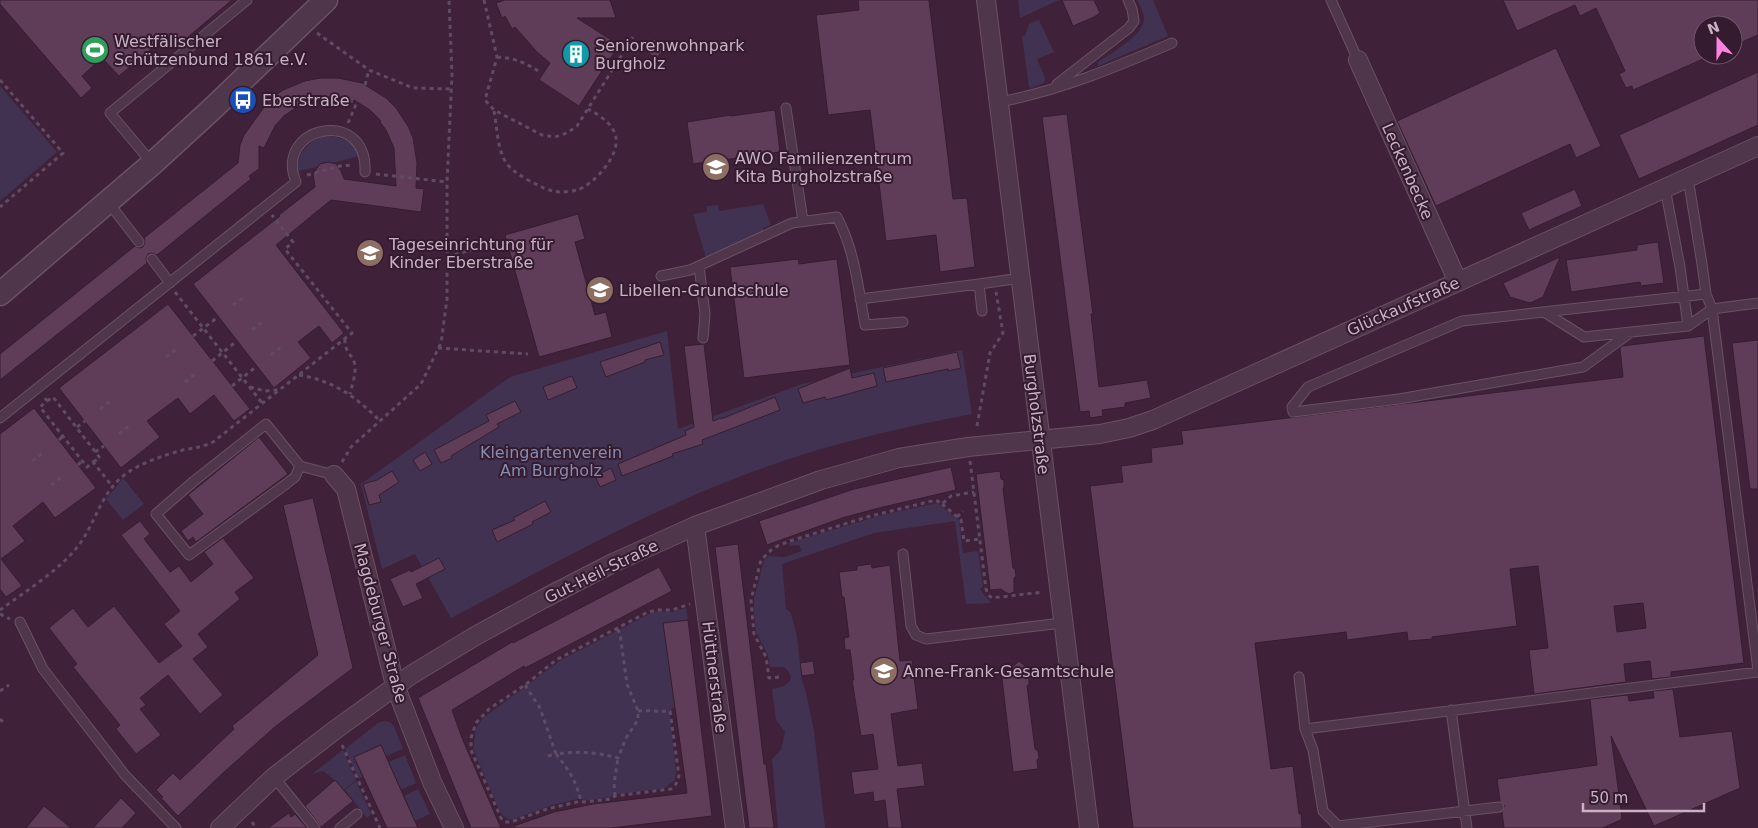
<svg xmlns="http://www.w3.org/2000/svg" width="1758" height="828" viewBox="0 0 1758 828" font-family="'DejaVu Sans',sans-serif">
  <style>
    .green { fill: #413251 }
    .building { fill: #5f3d58; stroke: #361d31; fill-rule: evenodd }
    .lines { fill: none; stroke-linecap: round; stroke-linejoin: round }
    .service-casing { stroke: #6a5164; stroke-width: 11 }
    .minor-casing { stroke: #6a5164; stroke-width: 20 }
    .tertiary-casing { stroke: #6a5164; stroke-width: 25 }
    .path { stroke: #5f4b65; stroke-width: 3; stroke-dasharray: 4 4; stroke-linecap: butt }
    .service { stroke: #4f364a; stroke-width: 9 }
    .minor { stroke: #4f364a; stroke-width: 18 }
    .tertiary { stroke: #4f364a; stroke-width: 22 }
    .labels { text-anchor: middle; stroke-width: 4; stroke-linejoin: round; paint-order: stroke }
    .poi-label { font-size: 16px; fill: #cab2c4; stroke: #341b2f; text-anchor: start }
    .street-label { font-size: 16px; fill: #cab2c4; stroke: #341b2f }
    .park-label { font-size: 16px; fill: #858cb1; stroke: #341b2f }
  </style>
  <rect width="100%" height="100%" fill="#3f2239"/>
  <path class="green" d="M1018 0H1059L1020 18Z
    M1137 0H1153L1168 36 1098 66V62C1110 54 1144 35 1144 19 1144 12 1140 6 1137 0Z
    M1039 20 1054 52 1037 59 1045 78 1044 83 1031 88 1029 87 1022 36H1025L1029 24Z
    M0 86 57 152 0 201Z
    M323 136C339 135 353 141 359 156L332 163 324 162 317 167 298 171C297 153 307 143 323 136Z
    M763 204 771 225 763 228 764 231 706 258 693 214 707 212V206L718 205 719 211Z
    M667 331 678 429 802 384 962 350 972 414C910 426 849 439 789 459 670 498 561 560 451 618L415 554 382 569 361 484 510 377Z
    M123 478 144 504 123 520 106 499Z
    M937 503 959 520 963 553 978 551 983 586 980 589 991 603 966 604 955 521 874 533 782 564 786 609 791 613 797 637 802 681 806 693 814 731 825 828H778L772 759 781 750 785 732 776 720 772 689C786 687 799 680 784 667H770L768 655 756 632 754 613V599L764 560 769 556 785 557 802 551 799 545 790 546 789 543 882 515Z
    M686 608 688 620 663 623 675 708 669 709 676 772 675 780 665 788 612 795 611 797 583 801 582 798 552 805 514 819C508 820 506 818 501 814L473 749 476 729 483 718 561 660 651 613 658 611 672 612Z
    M384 721 390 722 394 726 403 749 386 756 381 744 354 757 363 776 358 779 345 749 378 723Z
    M343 750 356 780 344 790 335 780 323 771 312 774Z
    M405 755 416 783 401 790 389 762Z
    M356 781 371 814 367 818 345 790Z
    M418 789 430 814 415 821 404 796Z"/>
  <path class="building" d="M0 0H232L176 47 167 36 119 76 102 58 82 76 92 88 81 98 0 4Z
    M505 0H610L616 18H577L619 45 579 106 539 80 550 63 537 52 515 27 512 29 505 16 502 18 496 3Z
    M858 0H929L953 199 967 198 975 267 940 272 936 235 886 241 870 110 828 115 816 15 859 10Z
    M1062 0H1094L1100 13 1094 17 1073 26Z
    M1503 0H1758V35L1733 46V25H1703V59L1633 90 1632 86 1626 88 1619 74 1625 71 1596 8 1580 16 1575 5 1517 31Z
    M654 39 665 48 656 59 645 50Z
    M1556 48 1601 146 1576 158 1570 144 1436 206 1397 121Z
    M1758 72V125L1639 179 1619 135Z
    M320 78H338L362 83 386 98 396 108 408 126 413 138 417 163 416 188 424 189 421 212 331 200 276 245 344 333 332 343 319 326 298 342 311 358 274 388 193 284 280 216 279 215 315 187 313 174 320 164 328 162 336 164 341 171 344 179 396 186 394 148 386 130 380 122 381 121 370 110 354 100 353 104 339 100H323L311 101 297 107 284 116 275 126 264 148 259 146V169L249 176 251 179 157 255 152 253 148 254 146 259 147 263 0 380V354L135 246 139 248 143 247 145 242 144 238 238 163 240 145 244 135 270 99 283 90 305 81Z
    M775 110 780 152 723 160V164L708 167 707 162 693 164 687 122 731 115V116Z
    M1067 114 1093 314H1091L1099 387 1147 380 1151 398 1125 403V407L1102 410 1103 416 1090 418 1089 411 1080 412 1042 117Z
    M1575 189 1582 206 1529 230 1521 213Z
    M578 214 585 239 575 242 595 315 606 312 612 337 539 357 505 235Z
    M1658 242 1664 283 1641 286 1640 282 1571 292 1566 260 1637 250V245Z
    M1560 257 1543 297 1530 303 1510 297 1503 283Z
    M798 259 799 264 837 259 850 365 744 378 730 267Z
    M168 304 250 409 234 421 214 395 190 414 178 398 147 421 160 437 121 468 59 388Z
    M1704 336 1744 663 1671 672V677L1652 679 1650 661 1624 664 1626 682 1534 694 1529 650 1548 648 1538 566 1510 569 1517 626 1432 637V639L1408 641 1407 632 1347 640 1346 632 1255 643 1271 769 1293 766 1299 814 1301 813 1302 828H1133L1090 486 1123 482 1121 466 1152 462 1151 448 1183 444 1181 431 1623 377 1620 348 1622 346ZM1643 603 1646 628 1617 632 1614 606Z
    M1758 340V489H1750L1732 343Z
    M660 342 664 355 645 360V362L606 377 600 362Z
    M704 344 713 421 721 418V419L775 397 780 410 702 440 703 444 672 454 673 456 622 476 618 464 686 435 685 431 694 427 684 346Z
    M957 352 961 368 948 371V369L886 382 883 368Z
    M850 368 852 378 874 373 877 386 826 400 825 397 803 403 798 389Z
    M572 376 577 388 548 400 543 387Z
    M515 401 521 412 497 424 499 427 451 456 452 458 441 463 434 450 489 421 486 415Z
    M34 408 96 488 55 518 43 502 13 526 25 541 1 559 22 586 6 597 0 589V434Z
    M259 437 288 474 196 542 193 537 188 541 181 531 203 514 188 495Z
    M425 452 432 464 420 471 413 460Z
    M951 467 956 490 879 508 842 518 767 545 759 521 854 489Z
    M611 468 616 480 600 487 595 476Z
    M392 471 399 482 379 495 381 502 369 505 363 484 377 480Z
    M1000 471 1001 479 1004 480V487L1003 489 1013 568 1015 569 1016 576 1014 578V592L1009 594 1005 592 1001 589 990 590 976 474Z
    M313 498 353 668 276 726 223 773 178 816 161 798 163 797 156 790 173 773 180 780 234 729 232 726 318 655 283 505Z
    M545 501 551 512 532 522 533 524 497 542 492 530 515 520 513 518Z
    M140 521 150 534 144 539 170 572 179 566 191 582 213 564 204 552 223 538 254 578 235 592 240 599 198 634 208 647 193 659 223 695 200 714 168 675 140 698 146 705 140 709 161 735 136 754 116 729 120 725 73 667 77 664 49 628 73 608 88 627 114 606 159 663 182 646 164 624 180 611 121 535Z
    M738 544 764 764H766L774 828H749L715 547Z
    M439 558 445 569 416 584 423 598 403 607 390 579 410 570 411 572Z
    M871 564 872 568 890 565 900 661 912 660 918 709 891 714 898 766 922 763 925 786 897 789 902 828H888L885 800 874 802 873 792 854 795 851 772 878 769 873 734 861 736 852 680H854L850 650H845L844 638 849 637 844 597H842L839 572 857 570V566Z
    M659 567 672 591 525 668 524 666 452 710 462 738 501 828H471L418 698 512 642 513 643Z
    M688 620 712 816 611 828H515L514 826 554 812 593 804 687 793 663 623Z
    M813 661 815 674 802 676 800 663Z
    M1019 661 1025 666 1026 676 1029 677V684L1027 686 1035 749 1038 751 1039 758 1037 760 1038 769 1013 772 1001 670 1010 669Z
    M1673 689 1680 737 1732 731 1740 788 1654 826 1611 736 1622 817 1621 820 1602 828H1504L1502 812 1505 806 1500 801 1497 779 1597 765 1590 699 1628 695 1629 701 1654 698 1653 691Z
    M381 745 408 806 418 828H387L354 757Z
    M335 780 353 801 321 827 305 806Z
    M121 798 136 813 122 828H93Z
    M44 806 71 828H26Z
    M289 813 291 817 295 814 307 828H268Z"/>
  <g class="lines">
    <g class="service-casing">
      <path id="service" d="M1331 0 1358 60
        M1057 84 1129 28 1134 21 1132 9 1128 0
        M999 102C1059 91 1116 67 1172 43
        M786 108 803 221
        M152 163 110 113 247 0
        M1688 178 1702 264 1706 294
        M1665 188 1680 267 1688 326
        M108 202 139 242
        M152 259 170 283
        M699 266 705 314 703 338
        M661 276 690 270 792 223 837 217C855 251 858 287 865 325L903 322
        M860 299 979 284
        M982 311 979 284 1021 278
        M1544 312 1584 337 1688 326 1712 309 1758 303
        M1631 332 1583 367 1399 399 1293 412 1292 407 1308 387 1462 321 1706 294 1712 309 1758 670
        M0 418 296 182C273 126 368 106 365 172
        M300 466 295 477 286 484 189 555 156 514 194 481 266 424 300 466 334 475
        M903 554 911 626 916 635 926 639 1062 623
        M20 622 43 669 125 775 176 828
        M1299 677 1305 729 1313 750 1323 811 1338 826 1499 807
        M1451 710 1467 828
        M1305 729 1758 672
        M274 777 315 828
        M340 828 357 814"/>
    </g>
    <g class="minor-casing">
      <path id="minor" d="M986 0 1089 828
        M1358 60 1458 282
        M334 475 346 489 395 685 432 782 454 828
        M695 526 735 828
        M220 828 274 777 335 730 411 675 477 635 543 599 613 563 695 526 821 480 899 458 968 447 1100 434 1129 428 1153 420 1758 146"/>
    </g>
    <g class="tertiary-casing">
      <path id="tertiary" d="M0 294 152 164 211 110 326 0"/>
    </g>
    <path class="path" d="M484 0 497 57 485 100 494 110 542 135 555 137 567 133 577 126 633 37
      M317 33 369 70 413 88 452 89
      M146 53 154 63
      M497 57C515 58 527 63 541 73
      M0 80 63 153 0 207
      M365 85 369 70
      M494 111C497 126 497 145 504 159 509 169 517 173 526 179 538 185 548 192 562 192 566 192 573 191 577 190 593 185 619 157 616 138 614 124 599 115 588 109
      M348 123 357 102
      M376 174 447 182
      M307 175 340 166 352 165
      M447 257 502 241
      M175 292 262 403
      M233 305 243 298
      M252 330 262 322
      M193 336 218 317
      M345 339C344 352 353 355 355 365 356 375 352 385 350 394
      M438 348 528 354
      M271 355 281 347
      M166 357 177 349
      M212 361 237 341
      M299 375C334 381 355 396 380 421
      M185 382 196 373
      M232 386 257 366
      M250 387 265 391 278 390
      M45 398 47 401 40 407 87 467 93 462 113 487
      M47 401 53 397 100 458 93 462
      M100 409 110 401
      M977 426 990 353 1003 333 996 292
      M77 427 85 421
      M119 434 129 426
      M59 440 63 436
      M95 452 104 446
      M32 461 44 452
      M970 461 986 589 988 595 992 598 1043 592
      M342 462 351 447 421 384 441 343 447 299V182L452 75 449 0
      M78 465 82 461
      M51 485 63 476
      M942 504 961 520 964 541 980 539
      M957 517 963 511
      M0 610C27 590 62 569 81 542 98 517 101 492 127 473 143 462 165 455 183 450 194 448 203 447 213 442L352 333 285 249 293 242 272 215
      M0 614 10 619
      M779 677 769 678 766 657 754 634 751 600 761 560 773 548 787 542 867 517 936 500 942 504 951 496 974 492
      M525 685 540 708 556 754C578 751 596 752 618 758L626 738 638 720V711L627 684 620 634 617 628
      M0 691 9 685
      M638 711C650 710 659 712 670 711L679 776 676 784 671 789 615 796 611 799 584 802 581 801 547 809 511 822H505L501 818 471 750V738L476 723 489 709 525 685 556 660 648 612 658 610H672L690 604
      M0 719 3 722
      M342 745 380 828
      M548 756 556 754C569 770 576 781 581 801
      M615 796 614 784 618 758
      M252 822 256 828"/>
    <use href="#service" class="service"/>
    <use href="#minor" class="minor"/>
    <use href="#tertiary" class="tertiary"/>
  </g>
  <defs>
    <g id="stadium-disc" transform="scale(1.4375)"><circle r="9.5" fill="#2e9e5b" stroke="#341b2f"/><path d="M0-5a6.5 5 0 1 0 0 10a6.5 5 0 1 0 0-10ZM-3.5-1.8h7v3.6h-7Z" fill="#fff"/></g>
    <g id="building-disc" transform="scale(1.4375)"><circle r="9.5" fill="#0f9aa8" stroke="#341b2f"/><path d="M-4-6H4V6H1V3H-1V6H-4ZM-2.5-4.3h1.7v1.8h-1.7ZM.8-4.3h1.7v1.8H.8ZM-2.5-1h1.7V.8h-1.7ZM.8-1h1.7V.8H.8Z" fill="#fff"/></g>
    <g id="bus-disc" transform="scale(1.4375)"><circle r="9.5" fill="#1a4fb4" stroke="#341b2f"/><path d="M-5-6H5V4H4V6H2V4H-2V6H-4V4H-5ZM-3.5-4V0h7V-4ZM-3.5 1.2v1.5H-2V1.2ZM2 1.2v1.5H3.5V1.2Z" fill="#fff"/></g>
    <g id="school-disc" transform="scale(1.4375)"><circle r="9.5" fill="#8d6e63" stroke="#341b2f"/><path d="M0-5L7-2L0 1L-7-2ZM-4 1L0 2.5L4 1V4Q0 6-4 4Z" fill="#fff"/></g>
  </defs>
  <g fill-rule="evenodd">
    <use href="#stadium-disc" x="95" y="50"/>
    <use href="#building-disc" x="576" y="54"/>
    <use href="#bus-disc" x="243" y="100"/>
    <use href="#school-disc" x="716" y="167"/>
    <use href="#school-disc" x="370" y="253"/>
    <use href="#school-disc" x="600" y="290"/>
    <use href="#school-disc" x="884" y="671"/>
  </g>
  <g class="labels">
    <g class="poi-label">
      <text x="114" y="47">Westfälischer<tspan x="114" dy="18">Schützenbund 1861 e.V.</tspan></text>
      <text x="595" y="51">Seniorenwohnpark<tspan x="595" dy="18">Burgholz</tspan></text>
      <text x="262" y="106">Eberstraße</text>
      <text x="735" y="164">AWO Familienzentrum<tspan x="735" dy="18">Kita Burgholzstraße</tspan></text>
      <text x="389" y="250">Tageseinrichtung für<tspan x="389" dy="18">Kinder Eberstraße</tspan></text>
      <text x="619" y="296">Libellen-Grundschule</text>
      <text x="903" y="677">Anne-Frank-Gesamtschule</text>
    </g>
    <g class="street-label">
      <text transform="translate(1408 171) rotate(66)" y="6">Leckenbecke</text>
      <text transform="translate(1403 306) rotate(-24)" y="6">Glückaufstraße</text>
      <text transform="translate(1037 414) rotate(83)" y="6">Burgholzstraße</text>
      <text transform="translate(601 571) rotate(-26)" y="6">Gut-Heil-Straße</text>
      <text transform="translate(381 623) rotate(75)" y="6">Magdeburger Straße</text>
      <text transform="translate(715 677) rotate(83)" y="6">Hüttnerstraße</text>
    </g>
    <g class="park-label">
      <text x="551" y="458">Kleingartenverein<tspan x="551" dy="18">Am Burgholz</tspan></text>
    </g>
  </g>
  <g transform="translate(1718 40) rotate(339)"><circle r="24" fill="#341b2f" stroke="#70576b"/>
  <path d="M0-4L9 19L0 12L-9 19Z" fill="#ff82e2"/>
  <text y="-8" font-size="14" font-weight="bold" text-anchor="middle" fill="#cab2c4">N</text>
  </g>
  <path d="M1583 803v8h121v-8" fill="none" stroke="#cab2c4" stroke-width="2.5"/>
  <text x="1590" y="803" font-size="15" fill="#cab2c4" stroke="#341b2f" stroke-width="4" paint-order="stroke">50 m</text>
</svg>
